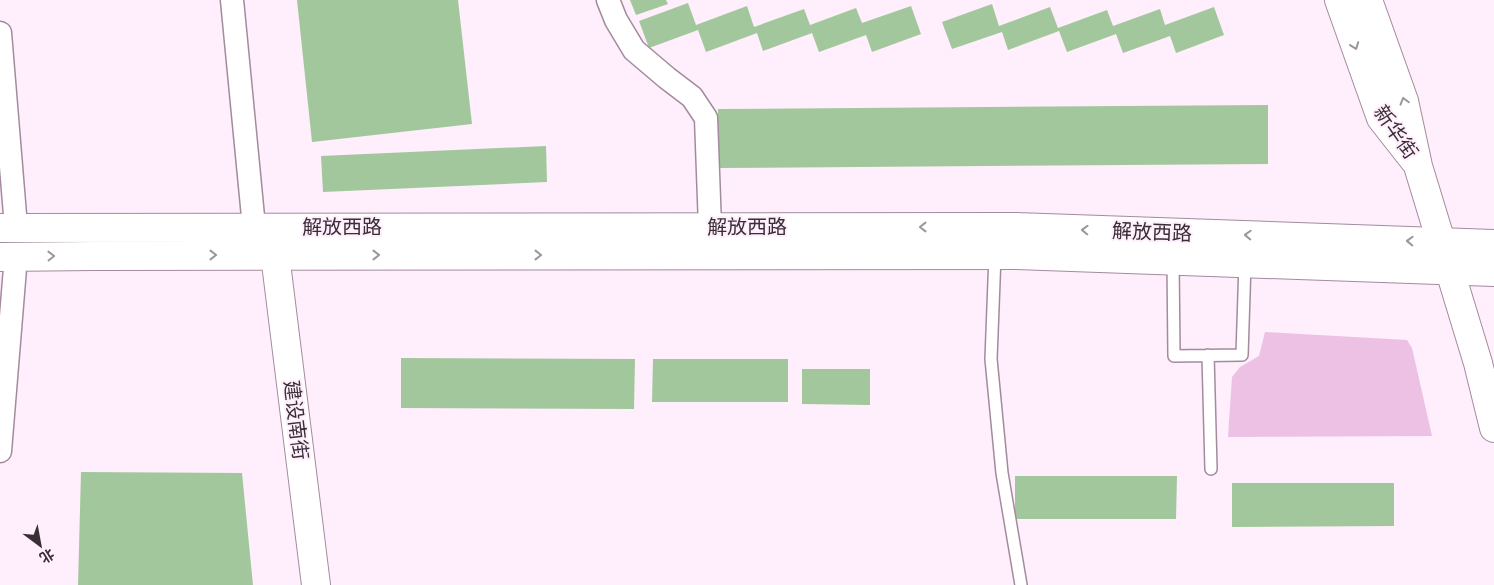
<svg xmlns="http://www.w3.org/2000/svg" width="1494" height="585" viewBox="0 0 1494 585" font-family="Spectral,'Noto Sans SC',serif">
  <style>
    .grass { fill: #ecc1e4 }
    .building { fill: #a3c79c }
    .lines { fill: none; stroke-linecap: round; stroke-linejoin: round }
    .service-casing { stroke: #a38b9e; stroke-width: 14 }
    .minor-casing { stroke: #a38b9e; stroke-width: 25 }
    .tertiary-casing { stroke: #a38b9e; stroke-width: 30 }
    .secondary-casing { stroke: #a38b9e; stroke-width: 30 }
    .service { stroke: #fff; stroke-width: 11 }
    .minor { stroke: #fff; stroke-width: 22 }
    .tertiary { stroke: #fff; stroke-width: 28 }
    .secondary { stroke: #fff; stroke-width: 28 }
    .oneway { stroke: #9c969a }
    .labels { text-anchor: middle; stroke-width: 4; stroke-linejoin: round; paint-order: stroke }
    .street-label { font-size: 20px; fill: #382e36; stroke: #ffeefb }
  </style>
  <rect width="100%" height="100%" fill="#ffeefb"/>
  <path class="grass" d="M1265 332 1407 340 1412 348 1432 436 1228 437 1232 377 1240 367 1259 356Z"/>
  <path class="building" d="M297 0H458L472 124 312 142Z
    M630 0H666L668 4 636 15Z
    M688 3 696 25 747 6 754 27 804 9 810 25 856 8 862 23 911 6 921 34 872 52 866 35 819 52 812 33 763 51 757 33 706 52 698 30 649 48 639 21Z
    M992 4 999 26 1050 7 1058 28 1107 10 1113 26 1160 9 1165 25 1214 7 1224 35 1176 53 1170 36 1123 53 1116 34 1067 52 1059 31 1008 50 1002 32 952 49 942 22Z
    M1268 105V164L718 168V109Z
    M546 146 547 182 323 192 321 156Z
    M401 358 635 359 634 409 401 408Z
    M653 359H788V402H652Z
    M802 369H870V405L802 404Z
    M81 472 242 473 253 585H78Z
    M1015 476H1177L1176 519H1015Z
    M1232 483H1394V526L1232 527Z"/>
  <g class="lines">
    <g class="service-casing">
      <path id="service" d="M995 255 991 359 1002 473 1021 585
        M1173 260 1174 356 1242 355 1245 263
        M1208 355 1211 469"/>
    </g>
    <g class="minor-casing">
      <path id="minor" d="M232 0 254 227
        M608 0 616 20 634 50 667 78 692 97 706 118 710 227
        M0 33 16 227
        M0 451 16 256"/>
    </g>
    <g class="tertiary-casing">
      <path id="tertiary" d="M1339 0 1381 118 1414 160
        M1368 0 1404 101 1418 166 1478 363 1494 428
        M275 255 316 585"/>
    </g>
    <g class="secondary-casing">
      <path id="secondary" d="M0 228 1016 227 1494 244
        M0 257 93 256 1015 255 1494 272"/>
    </g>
    <use href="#service" class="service"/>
    <use href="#minor" class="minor"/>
    <use href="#tertiary" class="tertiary"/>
    <use href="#secondary" class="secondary"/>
  </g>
  <defs><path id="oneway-chevron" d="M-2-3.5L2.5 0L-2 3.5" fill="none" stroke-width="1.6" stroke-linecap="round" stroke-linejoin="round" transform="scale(1.25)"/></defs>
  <g class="oneway">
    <use href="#oneway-chevron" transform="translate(1355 46) rotate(70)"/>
    <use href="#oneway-chevron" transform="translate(1404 101) rotate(-106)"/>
    <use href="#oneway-chevron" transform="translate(923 227) rotate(-180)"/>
    <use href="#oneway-chevron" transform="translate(1085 230) rotate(-178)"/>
    <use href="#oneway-chevron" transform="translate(1248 235) rotate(-178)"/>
    <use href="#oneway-chevron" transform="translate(1410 241) rotate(-178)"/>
    <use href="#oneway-chevron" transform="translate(213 255)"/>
    <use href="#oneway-chevron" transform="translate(376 255)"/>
    <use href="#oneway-chevron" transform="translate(538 255)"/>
    <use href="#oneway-chevron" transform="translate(51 256) rotate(-1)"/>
  </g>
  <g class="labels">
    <g class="street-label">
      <text transform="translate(1396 132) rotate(55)" y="7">新华街</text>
      <text x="342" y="234">解放西路</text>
      <text x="747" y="234">解放西路</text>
      <text transform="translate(1152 232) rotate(2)" y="7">解放西路</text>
      <text transform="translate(296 420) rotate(83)" y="7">建设南街</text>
    </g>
  </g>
  <g transform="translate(40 545) rotate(148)" stroke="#ffeefb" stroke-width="4" paint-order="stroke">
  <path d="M0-4L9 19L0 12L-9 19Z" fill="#382e36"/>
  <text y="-8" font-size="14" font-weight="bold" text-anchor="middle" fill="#382e36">北</text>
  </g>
</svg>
